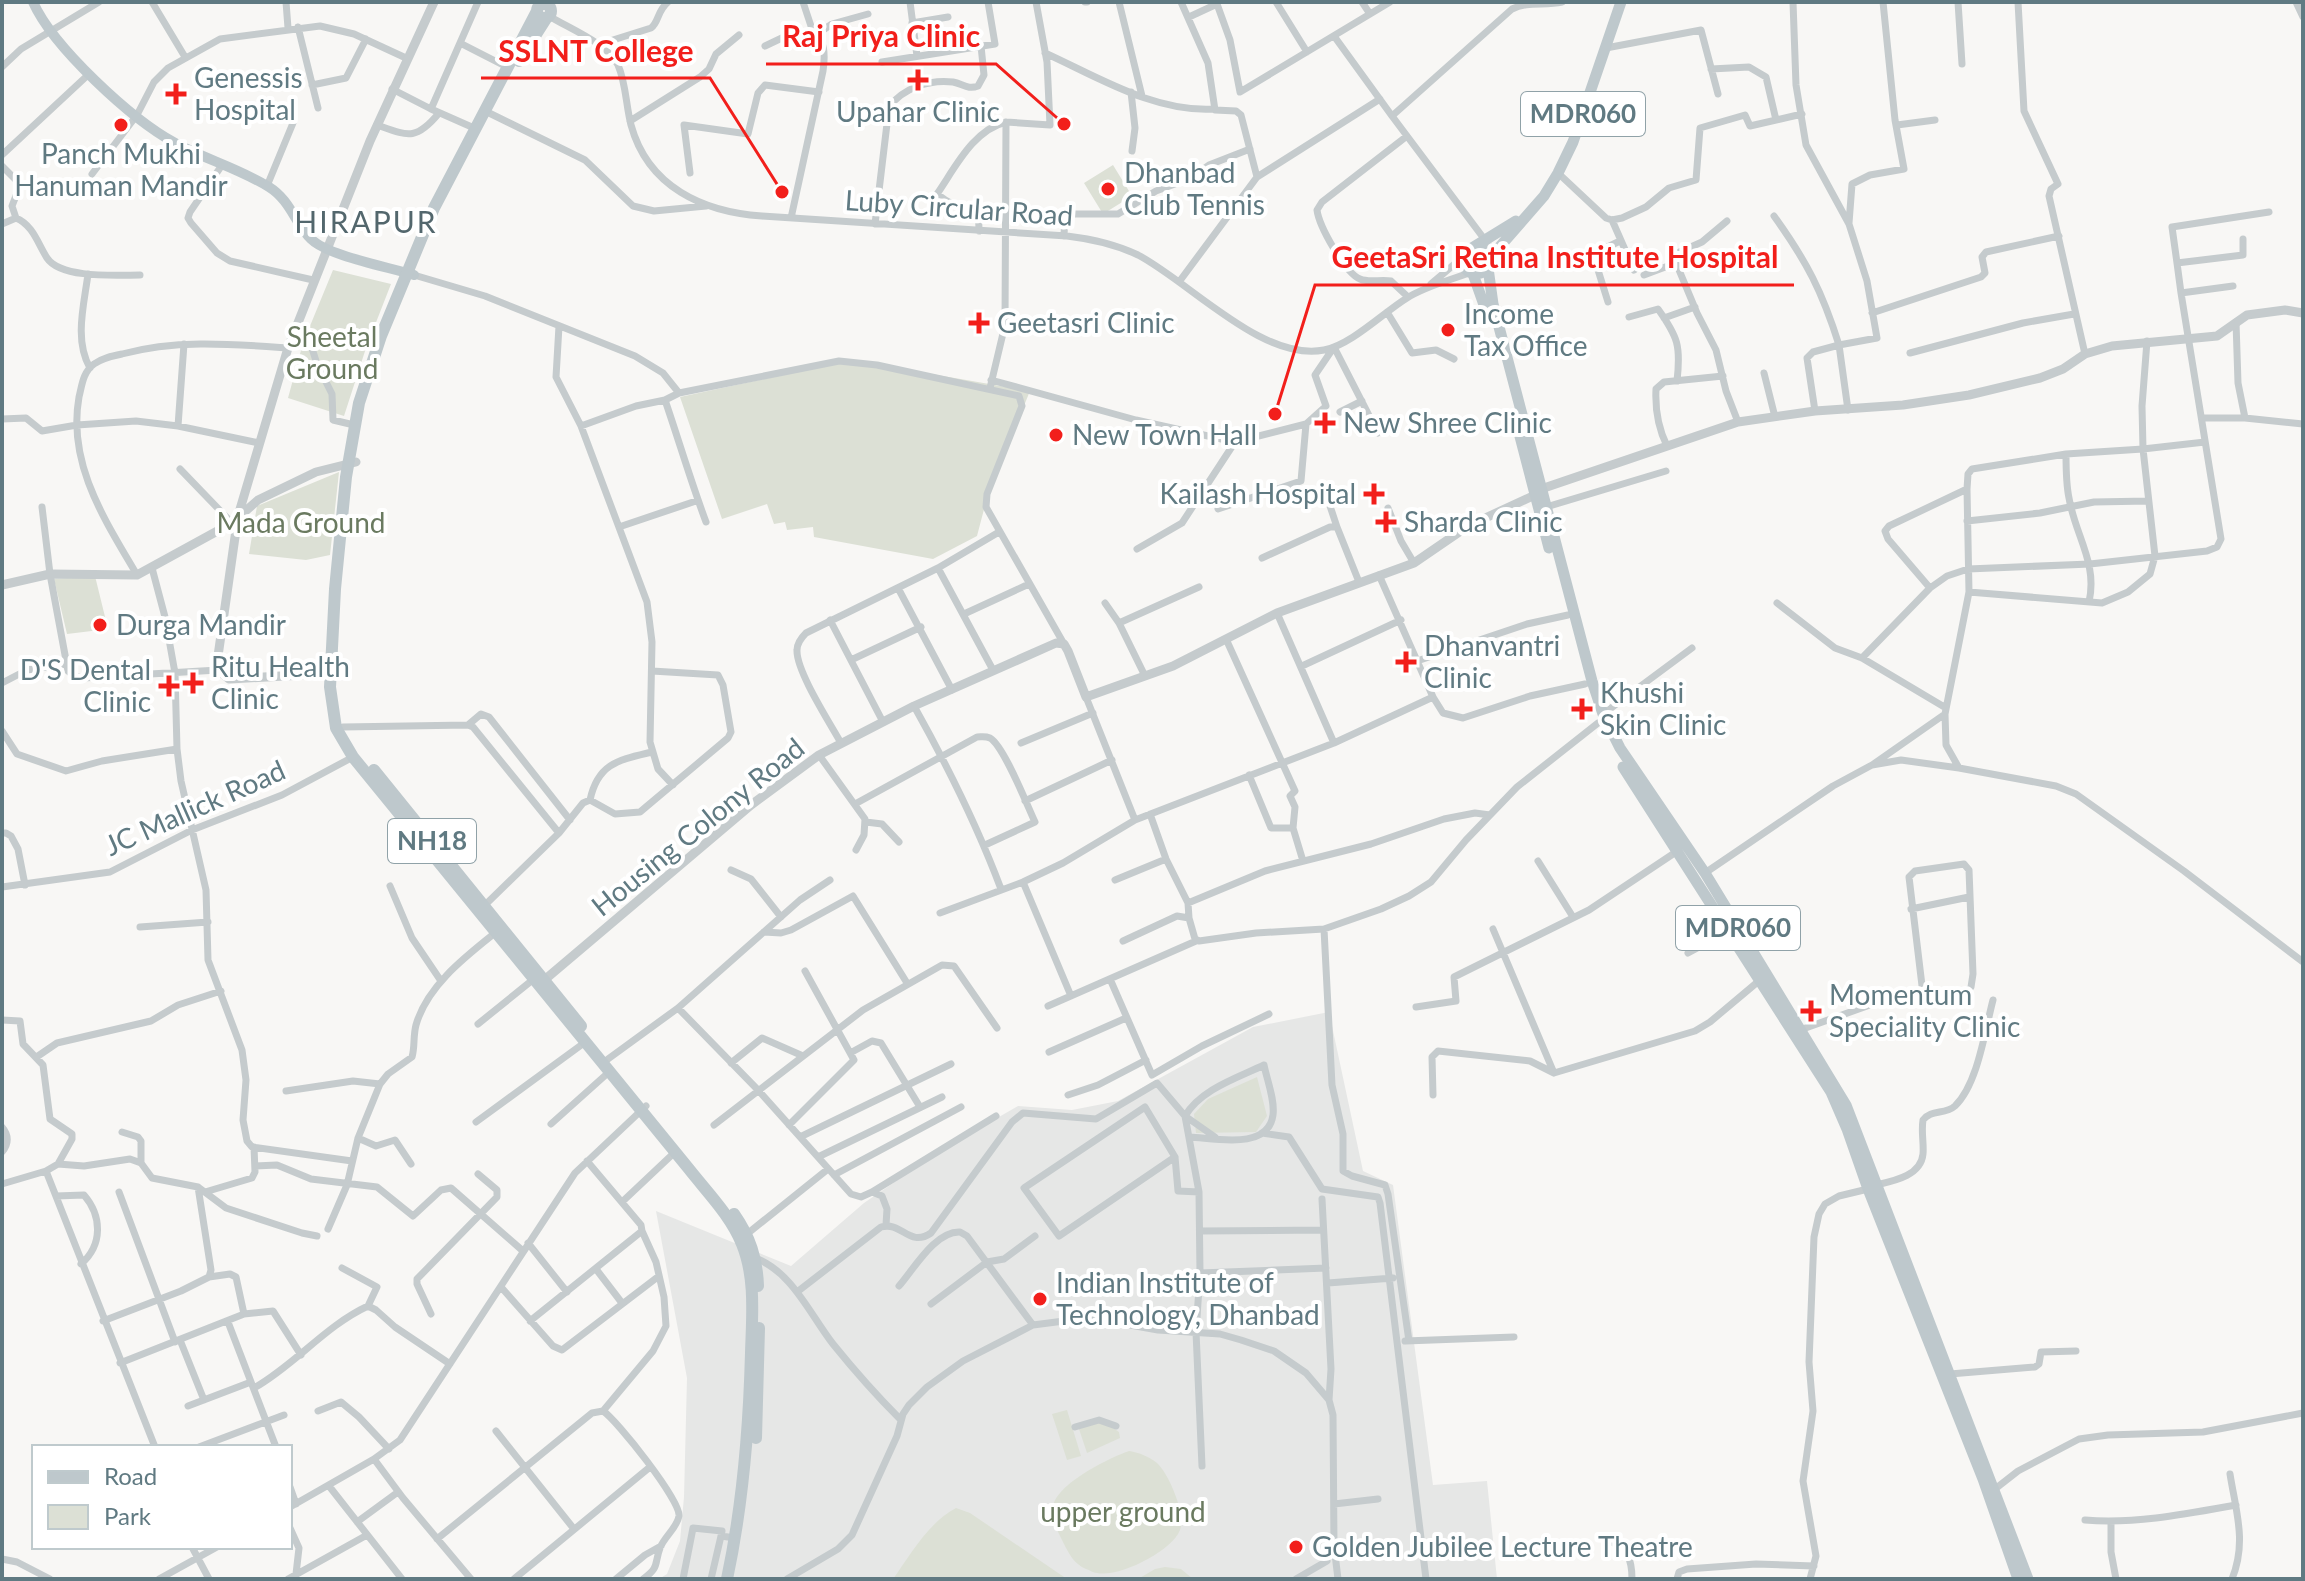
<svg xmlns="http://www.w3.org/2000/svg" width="2305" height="1581" viewBox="0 0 2305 1581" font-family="Lato,sans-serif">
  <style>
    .built { fill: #e6e7e6 }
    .green { fill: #dce0d5 }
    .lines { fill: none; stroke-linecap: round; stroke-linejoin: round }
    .minor { stroke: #c5cbcd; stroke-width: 7 }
    .tertiary { stroke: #c5cbcd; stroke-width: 9 }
    .secondary { stroke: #bec8cc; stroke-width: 10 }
    .primary { stroke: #bec8cc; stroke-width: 11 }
    .trunk { stroke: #bec8cc; stroke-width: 12 }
    .poi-dot { fill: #f21f1b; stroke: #fff; stroke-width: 3 }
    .labels { text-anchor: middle; stroke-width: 8; stroke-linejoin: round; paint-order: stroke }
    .shield { fill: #fff; stroke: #90a2a8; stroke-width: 2 }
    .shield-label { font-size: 26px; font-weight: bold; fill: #607a82 }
    .poi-label { font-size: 28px; fill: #607a82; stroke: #fff; text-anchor: start }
    .street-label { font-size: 28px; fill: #607a82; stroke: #fff }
    .park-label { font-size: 28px; fill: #6a7a60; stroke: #fff }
    .neighbourhood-label { font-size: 30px; letter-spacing: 2px; fill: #53676d; stroke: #fff }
    .leader { fill: none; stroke: #f21f1b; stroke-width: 3 }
    .callout-dot { fill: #f21f1b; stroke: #fff; stroke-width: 3 }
    .callout-label { font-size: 30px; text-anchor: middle; font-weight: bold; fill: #f21f1b; stroke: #fff; stroke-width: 8; stroke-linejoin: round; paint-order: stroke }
  </style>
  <rect width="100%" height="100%" fill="#f8f7f5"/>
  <path class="built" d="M1329 1012 1363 1171 1393 1185 1433 1485 1487 1481 1497 1579H659L667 1574 680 1541 684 1497 687 1378 656 1211 791 1266 864 1203 940 1151 1018 1106 1072 1110 1118 1101 1253 1027Z"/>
  <path class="green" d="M1113 165 1132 196 1103 214 1084 183Z
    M333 270 391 284 366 348 344 416 288 398 303 343Z
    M839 363 874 364 1030 391 988 494 977 536 933 559 814 537 813 527 787 530 785 522 774 524 767 504 722 519 680 397Z
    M339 472 330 555 306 560 249 554 257 506Z
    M95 576 108 629 67 634 54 579Z
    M1257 1077 1267 1116 1256 1132 1196 1133 1194 1114 1208 1099Z
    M1067 1410 1081 1456 1067 1460 1052 1414Z
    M1103 1421 1119 1432 1120 1438 1087 1453 1079 1429Z
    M1129 1451C1140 1453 1148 1456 1157 1463 1169 1474 1186 1514 1180 1530 1172 1551 1119 1578 1097 1573 1093 1573 1090 1570 1086 1569 1074 1564 1069 1554 1063 1542 1058 1532 1051 1519 1053 1507 1056 1484 1109 1458 1129 1451Z
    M956 1508 970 1513 1067 1579H893C911 1554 928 1523 956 1508Z
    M1165 1567 1181 1569 1193 1579H1138L1155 1569Z"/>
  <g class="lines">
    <path class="minor" d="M152 2 185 57
      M286 2 288 28
      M803 2 813 32
      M910 2 917 56
      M1085 2H1087
      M1119 2 1142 96
      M1181 2 1208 63 1215 110 1236 111 1241 115 1257 177
      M1276 2 1307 52
      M1362 2 1370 14
      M1793 2 1796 85 1806 145 1849 224 1867 281 1877 338 1839 345 1848 410
      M1958 2 1962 64
      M2018 2 2024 111 2058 184 2051 189 2049 196 2085 354
      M2296 2 2303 17
      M549 16C568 28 607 43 618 65 626 83 626 106 631 125 648 187 703 212 762 216L1067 236C1092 239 1115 244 1138 255 1191 283 1263 362 1324 350 1351 345 1384 312 1407 298 1426 286 1448 281 1469 273
      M1189 17 1217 4 1230 40 1240 92 1390 2
      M912 23 948 17
      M298 27 318 108
      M817 34 832 24 868 14
      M1334 36 1392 116
      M460 43 507 67
      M597 45 651 28C659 22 657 11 668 2
      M765 46 786 36 813 32C826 39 825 58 823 71L791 218
      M1606 48 1701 30 1718 94
      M1045 53C1098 77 1155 113 1215 109
      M882 62 995 44 988 2
      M2 67 21 49 99 2
      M1711 69 1749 67 1766 77 1776 120
      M312 85 346 78 366 39
      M392 89 431 109
      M1131 92 1135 128 1132 151
      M483 110 585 160 633 206 654 211 706 206
      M630 121 700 77 709 69 716 54 739 35
      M377 125C408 136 416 141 439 113
      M1897 125 1935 120
      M474 128 431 109 478 2
      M1407 136 1322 202 1317 210C1319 226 1345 273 1360 279 1369 283 1381 279 1391 281L1408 297
      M2 155 89 74
      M222 165 190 212 188 218 191 223 217 253 230 261 313 280
      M2 166 16 180 19 188 12 206 16 218
      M690 173 684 125 748 134 758 93 765 85 819 92
      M1558 173 1606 218 1612 220 1622 218 1646 207 1669 188 1696 180 1700 128 1745 115 1750 126 1802 114
      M92 174 137 115 154 82 168 68 220 39 320 26 354 34 406 58
      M267 186 293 123
      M1774 216C1807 262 1822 291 1839 345L1813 352 1807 358 1815 411
      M1612 220 1634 270
      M1727 221 1702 242 1675 254 1674 258 1697 313 1716 350 1726 391 1738 422
      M1849 223 1852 184 1870 175 1904 169 1895 120 1883 2
      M2 224 16 218C33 225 38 244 47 258 61 279 117 275 140 275
      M875 224 889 107C903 88 930 79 953 82 963 84 968 90 978 86L984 75 981 46
      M979 231C980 210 970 211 954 205 948 202 942 198 937 194 955 168 973 130 1006 122
      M1064 236 1065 214H1118L1156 191 1191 178 1209 165 1250 149
      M1494 252 1392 116 1512 9C1528 1 1545 6 1562 2
      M2177 263 2172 227 2269 212
      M88 274C84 305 74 340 90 368
      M414 275 485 296 635 356 663 373 679 393
      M1644 275 1676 263
      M1179 282 1257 177 1380 99
      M1431 284 1464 256
      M2181 293 2177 263 2243 255V239
      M1608 302 1593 254 1620 241
      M1387 312 1412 353 1436 350 1454 359
      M1872 313 1981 277 1985 273 1982 257 1986 252 2059 236
      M1629 317 1658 309C1678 337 1681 346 1677 381
      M1664 318 1695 307
      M2236 322 2238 383 2245 418
      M559 326 556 377 581 426 647 602 652 642 650 742 658 769 673 785
      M293 333 309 339 317 364 332 394 333 420 354 425
      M1334 347 1378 433
      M1910 353 2023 323 2074 314
      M1764 373 1775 417
      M991 380 1136 420 1235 442
      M990 388 1005 325 1006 122 1050 125 1047 62 1036 2
      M665 400C679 441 691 482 706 522
      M1340 412 1362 401
      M2203 418H2245L2303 424
      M2 419 26 418 42 431 77 425 136 421 178 426 259 443
      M178 426 184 344
      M581 426 636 406 665 400 679 393 839 361 877 365 1019 396 1022 406 987 494 986 507 1064 644
      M1667 446C1658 428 1655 409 1656 389L1664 382 1723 376
      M2066 454C2066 468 2066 484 2069 498 2075 535 2098 563 2089 602
      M180 469 232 523
      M1329 503 1337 527
      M42 507 50 574 68 671 74 676 83 678 218 670
      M1546 507 1666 471
      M1388 508 1401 541 1414 563
      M1218 509 1301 481 1306 424 1326 406 1315 375 1334 347
      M1967 521 2040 513 2094 502 2148 501
      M619 527 696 501
      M1137 549 1182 523 1235 442 1306 424
      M1262 558 1330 527H1337L1359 582
      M152 568 165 617 175 673 177 749 181 781 206 890 208 960 242 1050 246 1080 243 1120 247 1141 252 1147 352 1161
      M938 568 993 670
      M137 575C105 520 67 464 79 397 82 385 83 372 94 364 102 358 112 356 122 354 176 339 232 344 288 348
      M898 588 952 690
      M1930 588 1888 539 1885 531 1889 526 1967 489 1968 474 1972 469 2066 454 2143 449 2205 442
      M1969 592 2102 603 2128 592 2150 574 2155 556 2143 449 2142 406 2147 341
      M1105 603 1119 623 1145 676
      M1777 603 1835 648 1862 658 1946 708
      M1277 613 1334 743
      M964 614 1029 584
      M830 620 883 722
      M1119 623 1199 587
      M1226 639 1295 791 1290 796 1295 807 1293 828 1303 861
      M1862 658 1930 588 1947 576 1968 569 2090 564 2207 551 2217 547 2221 539 2181 293 2233 286
      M851 660 921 627
      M1417 661 1527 624 1568 615
      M1302 666 1401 620
      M2 683 27 670 66 664
      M1086 697 1135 820
      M1433 697 1443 713 1463 718 1530 696 1585 684
      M914 706C947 765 977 825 1001 889
      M1603 714 1692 648
      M1945 714 1969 592 1967 489
      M468 725 481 714 489 717 570 820
      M343 727 468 725 473 727 559 833
      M2 731 17 754 66 771 102 761 177 749
      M841 743C830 723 796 671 797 650 797 643 801 638 806 633L938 568 999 532
      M1021 743 1093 713
      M819 755 865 819 864 835 856 850
      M1959 768 2056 786 2076 794 2184 871 2303 962
      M1249 775 1271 828H1293
      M590 800C598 763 619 760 652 752
      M1025 801 1112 760
      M855 804 977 737C982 737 985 736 990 738 1004 746 1027 805 1035 822L985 845
      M1150 814 1166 859 1188 903 1189 918
      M866 822 882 824 899 842
      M2 833H6L11 836 18 849 25 885
      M1538 861 1573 917
      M731 870 751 879 781 917
      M1705 873 1833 786 1872 765 1901 760 1959 768 1946 745 1945 714 1872 765
      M1115 880 1166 859
      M1023 882 1071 996
      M390 886 412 938 441 981
      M2 887 110 872 192 830 282 795 353 757
      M1188 903 1265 871 1371 844 1444 819 1475 813 1490 815
      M484 906 559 833 583 803 590 800 615 814 640 812 728 738 731 732 723 685 718 675 652 671
      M1911 909 1969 897
      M940 913 1023 882 1063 863 1135 820 1334 743 1433 697 1379 575
      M140 927 208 922
      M1324 929 1332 1085 1343 1134V1171L1352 1176 1385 1185 1388 1194 1409 1341
      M1493 929 1554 1073
      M764 932 781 933 791 930 853 896 907 983
      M1123 941 1177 916 1189 918 1195 939 1199 941 1256 933 1324 929 1381 909 1409 896 1431 882 1466 840 1517 787 1598 723
      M1688 953 1729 931
      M1110 979 1152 1075 1202 1046 1269 1014
      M1048 1006 1196 941
      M1416 1007 1456 1001 1454 977 1589 910 1679 850
      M678 1008 758 1090 851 1194 861 1197 872 1192 882 1196 887 1209 886 1225
      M2 1020 20 1021 23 1044 43 1065 50 1119 72 1134V1139L58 1164
      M478 1024 535 978
      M1800 1030 1895 996 1964 993 1971 987 1973 974 1969 870 1964 864 1915 871 1909 877 1923 994
      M852 1052 872 1041 881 1043 920 1107
      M1049 1052 1126 1018
      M38 1056 57 1043 151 1021 178 1005 221 991
      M608 1059 678 1008 800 900 830 880
      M731 1063 762 1038 803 1056
      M286 1091 353 1081 380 1084
      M1068 1095 1098 1085 1146 1060
      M1433 1095 1432 1057 1438 1051 1530 1061 1554 1073 1695 1031 1710 1022 1760 980
      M476 1122 584 1043
      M551 1124 609 1072
      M714 1125 863 1010 942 965 954 966 997 1028
      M789 1125 854 1060 805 971
      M2 1127C9 1135 9 1144 2 1152
      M122 1132 138 1137 141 1141V1163
      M1262 1133 1289 1137 1322 1189 1378 1197 1380 1203 1426 1579
      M800 1137 951 1064
      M1190 1137C1214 1138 1268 1151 1273 1115 1275 1100 1267 1080 1264 1065 1237 1078 1201 1089 1185 1116L1199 1192 1200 1273 1196 1332 1202 1466
      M358 1138 376 1146 395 1140 411 1164
      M818 1157 942 1097
      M1175 1157 1059 1236 1024 1188 1145 1107 1175 1157 1178 1191 1199 1192
      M255 1166 277 1165 311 1179 377 1187 413 1216 441 1190 451 1188 523 1251
      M46 1171 155 1447
      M834 1175 961 1107
      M2 1184 46 1171 58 1164 84 1166 130 1159 141 1163 152 1178 198 1187 226 1208 302 1233 317 1236
      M1876 1185C1893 1181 1921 1176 1923 1154 1924 1143 1921 1132 1923 1120 1931 1109 1945 1115 1955 1106 1978 1084 1985 1030 1993 1000
      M119 1192 175 1342
      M205 1192 252 1178 255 1172 254 1147
      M872 1192 996 1116
      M56 1196 84 1195C102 1216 103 1245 81 1264
      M1322 1199 1331 1369 1329 1400
      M622 1202 675 1152
      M328 1229 347 1185 358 1138 380 1084 388 1074 412 1057C415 1047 413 1036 416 1025 427 986 465 957 495 933
      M1200 1231 1323 1230
      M747 1234 828 1169
      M528 1243 567 1292
      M753 1257C792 1271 809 1313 833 1344 854 1370 877 1396 900 1419
      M342 1268 377 1287 368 1306
      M596 1269 622 1303
      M1200 1273 1326 1268
      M1328 1283 1393 1278
      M899 1286C914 1269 935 1231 960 1232L967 1236 1033 1325
      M501 1287 553 1346 562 1350 659 1276
      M797 1292 881 1227C902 1221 909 1248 931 1233L1012 1122 1023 1113 1096 1119 1157 1083 1185 1116 1215 1137
      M931 1304 987 1262 1004 1259 1035 1236
      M244 1314 273 1311 301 1355
      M431 1314 417 1284V1279L497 1197V1190L478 1174
      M103 1321 181 1291 209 1277 211 1270 198 1187
      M530 1321 642 1231 641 1225 587 1161
      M228 1322 276 1447
      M180 1340 204 1400
      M1405 1341 1514 1337
      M120 1363 244 1314 236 1277 230 1274 209 1277
      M1950 1374 2035 1367 2039 1364 2041 1352 2076 1351
      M254 1388C295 1365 325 1326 368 1306L376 1310 395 1327 450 1364
      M188 1406 251 1382
      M318 1411 341 1402 359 1417 389 1449
      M603 1411 653 1351 666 1326 664 1297 656 1262 642 1231
      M1075 1427 1099 1420 1116 1426
      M496 1431 574 1529
      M199 1447 284 1415
      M374 1459 403 1498 471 1579
      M2230 1474C2236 1512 2247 1542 2232 1579
      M329 1486 402 1579
      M290 1487 296 1504
      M1995 1489 2018 1471 2079 1439 2108 1435 2203 1432 2303 1413
      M1334 1504 1378 1499
      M290 1507 374 1459 400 1440 575 1173 646 1106
      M2085 1520C2136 1524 2186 1514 2236 1505
      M357 1522 398 1492
      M2111 1522V1552L2116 1579
      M290 1528 299 1548 296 1574
      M437 1539 592 1413 603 1411C617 1420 681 1501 679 1516 677 1528 664 1537 660 1548 654 1564 660 1567 643 1579
      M1609 1541C1628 1548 1632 1560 1632 1579
      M192 1547 209 1579
      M2 1559 17 1562 50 1579
      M159 1579 217 1547
      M288 1579 367 1535
      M514 1579 650 1467
      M616 1579 645 1555 661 1546
      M683 1579 693 1528 722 1531 721 1536
      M711 1579 721 1536 735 1538
      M787 1579 838 1549 852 1535 897 1436 903 1414 909 1405 927 1387 963 1361 1033 1325 1064 1321 1102 1320 1158 1330 1220 1334 1241 1340 1274 1351 1306 1373 1329 1400 1333 1415 1334 1546 1338 1579
      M1296 1579 1327 1561
      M1677 1579 1679 1572 1687 1569 1756 1564 1814 1566
      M1810 1579 1816 1556 1803 1481 1813 1411 1809 1362 1814 1237 1819 1214 1825 1204 1839 1196 1868 1189"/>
    <path class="tertiary" d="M1541 489 1738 422 1815 411 1903 405 1969 395 2040 378 2063 369 2085 354 2112 346 2217 336 2247 315 2285 310 2303 313
      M2 585 50 574 137 575 232 523 258 500 316 472 356 462
      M338 673 229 679 218 670 217 663 238 516 288 348 370 141 434 2
      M542 982 751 805 819 755 914 706 1056 643 1064 644 1068 651 1086 697 1173 666 1277 613 1414 563 1468 526 1535 495"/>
    <path class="secondary" d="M33 2C53 47 131 119 175 143 205 159 240 169 269 187 290 200 295 223 311 239 328 256 389 267 414 275"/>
    <path class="primary" d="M1463 261a13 13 0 1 1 26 0a13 13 0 1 1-26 0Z
      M1472 248 1516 221
      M1489 259 1544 196 1558 173 1573 142 1621 2
      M1488 268 1493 304 1592 681 1603 714 1620 748 1705 873 1846 1105 2028 1579
      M1473 274 1489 319
      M1516 421 1549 548
      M1623 767 1831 1092 1847 1129 1868 1189 1983 1479 2018 1579"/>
    <path class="trunk" d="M537 11a7 7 0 1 1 14 0a7 7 0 1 1-14 0Z
      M537 11 434 208 381 336 359 403 346 477 335 589 330 687 336 728 353 757 689 1169C707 1192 731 1216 742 1244 756 1278 752 1317 751 1353 749 1430 743 1504 727 1579
      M519 61 547 17
      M374 770 581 1026
      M734 1214C750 1237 757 1258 758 1286
      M756 1438 759 1328"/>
  </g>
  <g class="poi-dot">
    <path d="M914 68h8v8h8v8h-8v8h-8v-8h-8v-8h8z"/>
    <path d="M172 82h8v8h8v8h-8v8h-8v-8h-8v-8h8z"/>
    <circle cx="121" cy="125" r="8"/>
    <circle cx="1108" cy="189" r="8"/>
    <path d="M975 311h8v8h8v8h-8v8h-8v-8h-8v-8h8z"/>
    <circle cx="1448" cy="330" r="8"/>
    <path d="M1321 411h8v8h8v8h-8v8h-8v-8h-8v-8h8z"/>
    <circle cx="1056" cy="435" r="8"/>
    <path d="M1370 482h8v8h8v8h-8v8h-8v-8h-8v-8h8z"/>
    <path d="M1382 510h8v8h8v8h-8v8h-8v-8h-8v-8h8z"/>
    <circle cx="100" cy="625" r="8"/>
    <path d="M1402 650h8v8h8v8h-8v8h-8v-8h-8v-8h8z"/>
    <path d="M189 671h8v8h8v8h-8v8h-8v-8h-8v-8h8z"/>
    <path d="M165 674h8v8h8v8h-8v8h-8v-8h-8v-8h8z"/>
    <path d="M1578 697h8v8h8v8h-8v8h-8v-8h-8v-8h8z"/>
    <path d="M1807 999h8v8h8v8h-8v8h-8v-8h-8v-8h8z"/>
    <circle cx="1040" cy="1299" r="8"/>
    <circle cx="1296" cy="1547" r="8"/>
  </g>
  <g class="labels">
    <g class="shield">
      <rect x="1521" y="92" width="124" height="44" rx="6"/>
      <rect x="388" y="819" width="88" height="44" rx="6"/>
      <rect x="1676" y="906" width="124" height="44" rx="6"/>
    </g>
    <g class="shield-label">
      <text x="1583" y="123">MDR060</text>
      <text x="432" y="850">NH18</text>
      <text x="1738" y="937">MDR060</text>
    </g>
    <g class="poi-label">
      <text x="194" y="88">Genessis<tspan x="194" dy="32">Hospital</tspan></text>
      <text x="918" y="122" text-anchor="middle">Upahar Clinic</text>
      <text x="121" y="164" text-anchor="middle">Panch Mukhi<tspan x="121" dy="32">Hanuman Mandir</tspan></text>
      <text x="1124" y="183">Dhanbad<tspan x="1124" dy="32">Club Tennis</tspan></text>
      <text x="1464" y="324">Income<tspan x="1464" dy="32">Tax Office</tspan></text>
      <text x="997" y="333">Geetasri Clinic</text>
      <text x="1343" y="433">New Shree Clinic</text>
      <text x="1072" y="445">New Town Hall</text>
      <text x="1356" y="504" text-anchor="end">Kailash Hospital</text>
      <text x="1404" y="532">Sharda Clinic</text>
      <text x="116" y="635">Durga Mandir</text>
      <text x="1424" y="656">Dhanvantri<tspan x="1424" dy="32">Clinic</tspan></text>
      <text x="211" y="677">Ritu Health<tspan x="211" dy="32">Clinic</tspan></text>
      <text x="151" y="680" text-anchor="end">D'S Dental<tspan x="151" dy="32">Clinic</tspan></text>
      <text x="1600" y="703">Khushi<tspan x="1600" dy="32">Skin Clinic</tspan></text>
      <text x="1829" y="1005">Momentum<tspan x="1829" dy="32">Speciality Clinic</tspan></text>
      <text x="1056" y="1293">Indian Institute of<tspan x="1056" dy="32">Technology, Dhanbad</tspan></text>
      <text x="1312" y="1557">Golden Jubilee Lecture Theatre</text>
    </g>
    <g class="street-label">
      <text transform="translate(959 208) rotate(4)" y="10">Luby Circular Road</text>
      <text transform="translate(195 808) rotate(-24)" y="10">JC Mallick Road</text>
      <text transform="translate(698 827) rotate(-39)" y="10">Housing Colony Road</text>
    </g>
    <g class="park-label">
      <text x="332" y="347">Sheetal<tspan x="332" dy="32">Ground</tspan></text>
      <text x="301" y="533">Mada Ground</text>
      <text x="1123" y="1522">upper ground</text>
    </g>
    <g class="neighbourhood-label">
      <text x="366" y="233">HIRAPUR</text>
    </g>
  </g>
  <path class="leader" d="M1064 124L996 64H766M782 192L710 78H481M1275 414L1315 285H1794"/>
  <g class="callout-dot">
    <circle cx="1064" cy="124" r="8"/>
    <circle cx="782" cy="192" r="8"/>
    <circle cx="1275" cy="414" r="8"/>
  </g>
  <g class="callout-label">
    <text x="881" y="47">Raj Priya Clinic</text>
    <text x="596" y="62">SSLNT College</text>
    <text x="1555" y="268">GeetaSri Retina Institute Hospital</text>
  </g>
  <rect width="2305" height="1581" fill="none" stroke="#607a82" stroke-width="8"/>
  <rect x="32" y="1445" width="260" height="104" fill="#ffffff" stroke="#bfcacd" stroke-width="2"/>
  <rect x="48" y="1471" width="40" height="12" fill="#bec8cc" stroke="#bfcacd" stroke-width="2"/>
  <text x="104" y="1485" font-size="24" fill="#607a82">Road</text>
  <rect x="48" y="1505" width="40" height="24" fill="#dce0d5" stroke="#bfcacd" stroke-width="2"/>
  <text x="104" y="1525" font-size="24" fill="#607a82">Park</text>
</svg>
